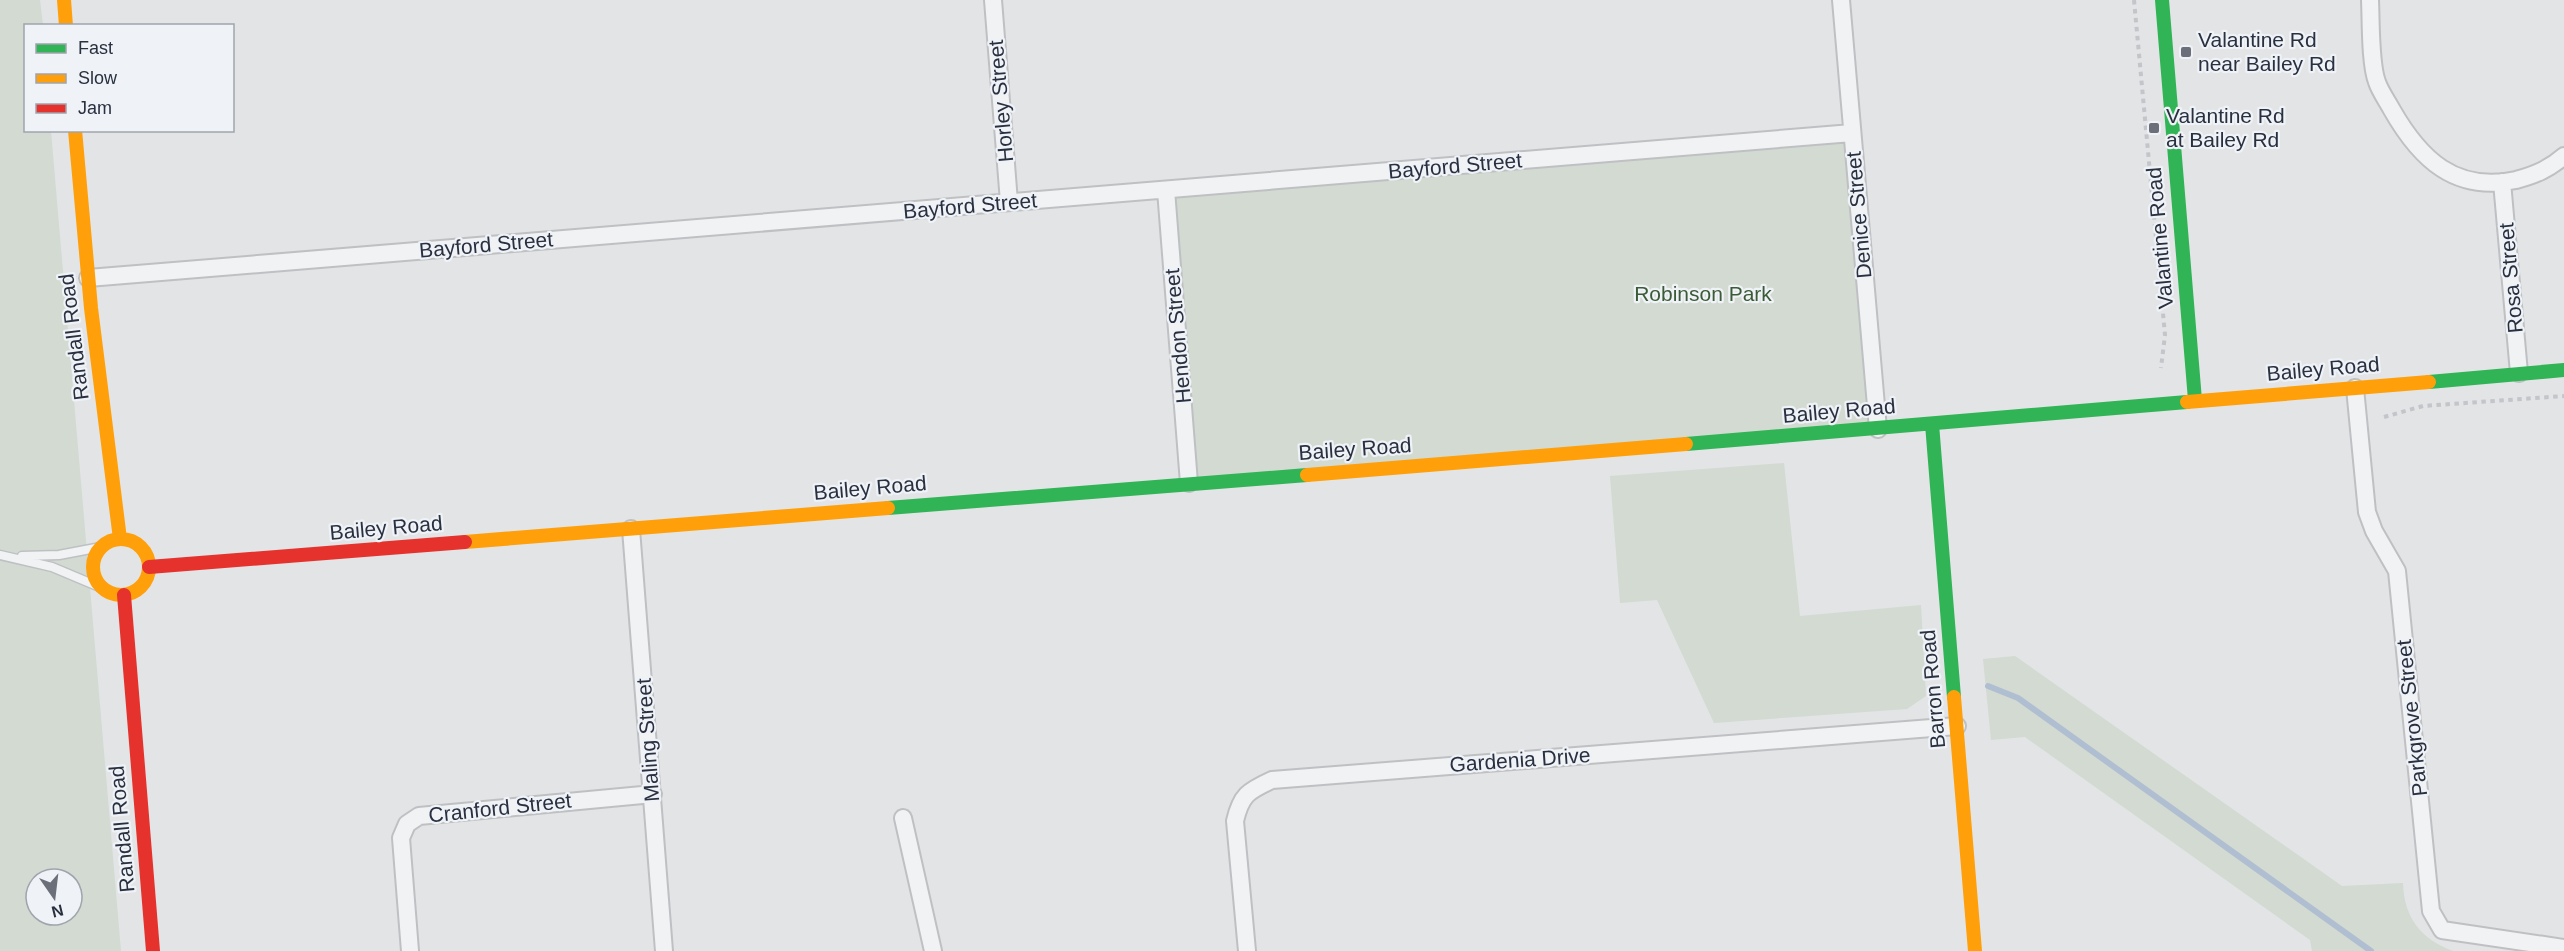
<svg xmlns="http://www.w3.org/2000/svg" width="2564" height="951" viewBox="0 0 2564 951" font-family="Helvetica,sans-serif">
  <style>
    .green { fill: #d2dad2; fill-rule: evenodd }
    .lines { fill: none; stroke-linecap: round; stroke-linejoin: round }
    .stream { stroke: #b0bed1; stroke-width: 6 }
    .lane-casing { stroke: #bfc0c3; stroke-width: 11 }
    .street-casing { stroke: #bfc0c3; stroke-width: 20 }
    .path { stroke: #c3c5ca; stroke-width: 4; stroke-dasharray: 4.5 4.5; stroke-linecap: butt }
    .lane { stroke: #f1f2f3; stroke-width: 8 }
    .street { stroke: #f1f2f3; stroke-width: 16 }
    .fast { stroke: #30b455; stroke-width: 14 }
    .slow { stroke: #ff9f0a; stroke-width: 14 }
    .jam { stroke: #e5322d; stroke-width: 14 }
    .poi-dot { fill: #6a6f79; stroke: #eff2f6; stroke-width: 2 }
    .labels { text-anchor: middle; stroke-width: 4.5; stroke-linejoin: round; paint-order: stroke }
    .poi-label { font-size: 21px; fill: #29303f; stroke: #eff2f6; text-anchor: start }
    .street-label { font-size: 21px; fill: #29303f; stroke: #eff2f6 }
    .park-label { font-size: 21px; fill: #3b5b36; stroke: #eff2f6 }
  </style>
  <rect width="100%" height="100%" fill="#e2e4e6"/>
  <path class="green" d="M0 0H40L43 25 26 26V130L51 131 121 951H0ZM36 879H72V915H36Z
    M1852 133 1878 429 1189 483 1166 190Z
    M1784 463 1800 616 1921 605 1926 696 1907 709 1714 723 1657 600 1620 603 1610 476Z
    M2015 656 2342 886 2403 883C2404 918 2421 939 2453 951H2312L2310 940 2025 737 1991 740 1983 659Z"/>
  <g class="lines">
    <path class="stream" d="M1988 686 2018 698 2371 951"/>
    <g class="lane-casing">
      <path id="lane" d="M0 555 52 567 102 588
        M22 556 59 555 101 547"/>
    </g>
    <g class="street-casing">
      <path id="street" d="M993 0 1009 202
        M1841 0 1878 429
        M2370 0C2371 21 2370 64 2377 82 2380 91 2387 101 2392 110 2420 159 2455 193 2516 180 2535 175 2549 169 2564 156
        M2502 182 2519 373
        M1166 190 1189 483
        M88 278 1852 133
        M2355 388 2367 512 2374 531 2397 571 2431 911 2442 930 2564 948
        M631 529 664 951
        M903 818 933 951
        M410 951 401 838 407 824 419 816 653 794
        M1247 951 1235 821C1241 795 1248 791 1272 780L1957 726"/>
    </g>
    <path class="path" d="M2134 0 2165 335 2161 368
      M2384 417 2423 406 2564 396"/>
    <use href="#lane" class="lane"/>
    <use href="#street" class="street"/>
    <path class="fast" d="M2162 0 2195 400
      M2429 382 2564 370
      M1932 424 1954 697
      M1686 444 2187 402
      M888 508 1307 475"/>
    <path class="slow" d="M64 0 66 26
      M75 130 91 308 120 539
      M2187 402 2429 382
      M1307 475 1686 444
      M93 567a28 28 0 1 1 56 0a28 28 0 1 1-56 0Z
      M465 542 888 508
      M1954 697 1975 951"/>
    <path class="jam" d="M149 567 465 542
      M124 595 153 951"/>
  </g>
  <g class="poi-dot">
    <rect x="2180" y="46" width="12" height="12" rx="3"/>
    <rect x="2148" y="122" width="12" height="12" rx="3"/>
  </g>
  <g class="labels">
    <g class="poi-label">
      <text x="2198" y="47">Valantine Rd<tspan x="2198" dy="24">near Bailey Rd</tspan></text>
      <text x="2166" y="123">Valantine Rd<tspan x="2166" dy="24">at Bailey Rd</tspan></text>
    </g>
    <g class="street-label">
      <text transform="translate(1001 101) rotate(-95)" y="7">Horley Street</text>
      <text transform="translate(1455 166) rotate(-5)" y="7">Bayford Street</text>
      <text transform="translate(970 206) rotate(-5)" y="7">Bayford Street</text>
      <text transform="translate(1859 215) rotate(-95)" y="7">Denice Street</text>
      <text transform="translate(2160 238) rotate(-95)" y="7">Valantine Road</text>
      <text transform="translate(486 245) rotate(-5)" y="7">Bayford Street</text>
      <text transform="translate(2511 278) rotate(-95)" y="7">Rosa Street</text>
      <text transform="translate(1178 336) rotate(-95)" y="7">Hendon Street</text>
      <text transform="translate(74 337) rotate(-97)" y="7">Randall Road</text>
      <text transform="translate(2323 369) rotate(-5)" y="7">Bailey Road</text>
      <text transform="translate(1839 411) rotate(-5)" y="7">Bailey Road</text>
      <text transform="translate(1355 449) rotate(-4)" y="7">Bailey Road</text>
      <text transform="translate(870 488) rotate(-5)" y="7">Bailey Road</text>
      <text transform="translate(386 528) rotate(-5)" y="7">Bailey Road</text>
      <text transform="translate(1933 689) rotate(-95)" y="7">Barron Road</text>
      <text transform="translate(2412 718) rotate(-96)" y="7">Parkgrove Street</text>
      <text transform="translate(648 740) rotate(-94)" y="7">Maling Street</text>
      <text transform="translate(1520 760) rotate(-4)" y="7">Gardenia Drive</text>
      <text transform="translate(500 808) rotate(-6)" y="7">Cranford Street</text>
      <text transform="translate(122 829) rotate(-95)" y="7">Randall Road</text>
    </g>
    <g class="park-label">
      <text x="1703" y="301">Robinson Park</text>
    </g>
  </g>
  <rect x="24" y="24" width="210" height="108" fill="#eff2f6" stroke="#a0a4ad" stroke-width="1.5"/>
  <rect x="36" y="44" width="30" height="9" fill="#30b455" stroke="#a0a4ad" stroke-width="1.5"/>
  <text x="78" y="54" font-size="18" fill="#29303f">Fast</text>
  <rect x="36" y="74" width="30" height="9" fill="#ff9f0a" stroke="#a0a4ad" stroke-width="1.5"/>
  <text x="78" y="84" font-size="18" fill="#29303f">Slow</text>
  <rect x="36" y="104" width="30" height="9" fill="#e5322d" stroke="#a0a4ad" stroke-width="1.5"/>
  <text x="78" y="114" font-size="18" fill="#29303f">Jam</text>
  <g transform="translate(54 897) rotate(166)"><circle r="28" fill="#eff2f6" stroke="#a0a4ad" stroke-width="1.5"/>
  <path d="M0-4.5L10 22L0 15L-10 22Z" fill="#6a6f79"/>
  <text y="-9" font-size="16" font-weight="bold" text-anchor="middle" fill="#29303f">N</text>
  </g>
</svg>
